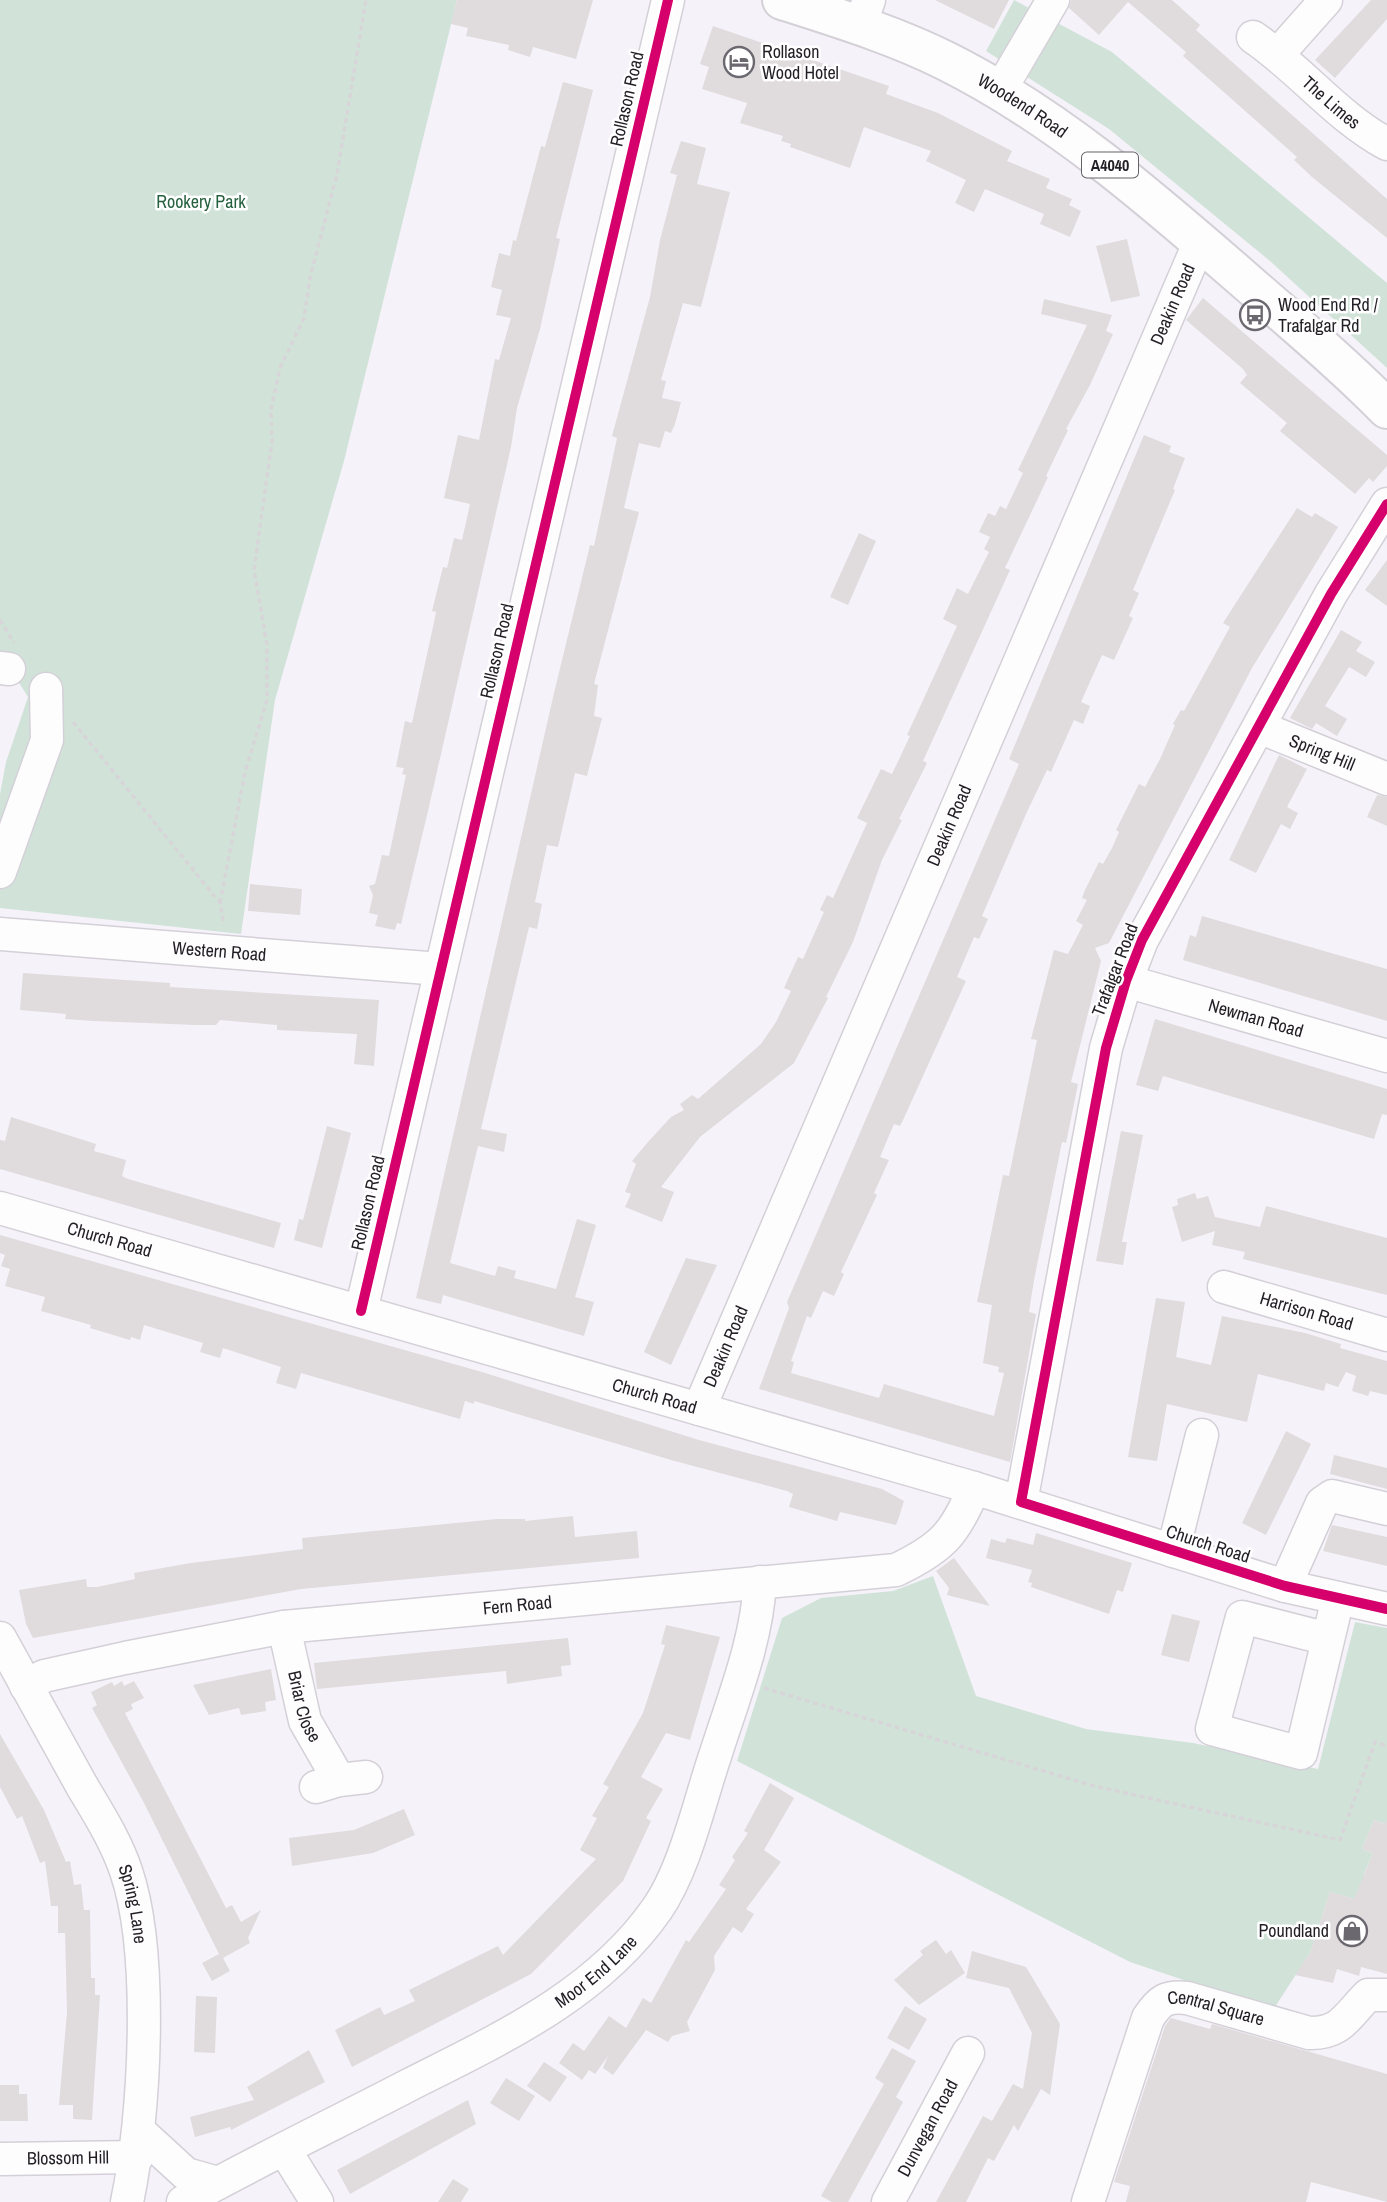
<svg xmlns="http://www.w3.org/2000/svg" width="1387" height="2202" viewBox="0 0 1387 2202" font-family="'Archivo Narrow',sans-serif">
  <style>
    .green { fill: #d1e3d9 }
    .building { fill: #e0dbdc }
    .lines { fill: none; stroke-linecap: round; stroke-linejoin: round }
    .minor-casing { stroke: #d4d0d7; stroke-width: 35 }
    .major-casing { stroke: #d4d0d7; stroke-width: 42 }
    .path { stroke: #d7d5d8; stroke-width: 3.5; stroke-dasharray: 5 3.5; stroke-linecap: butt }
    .minor { stroke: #fefdfe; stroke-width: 32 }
    .major { stroke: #fefdfe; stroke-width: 38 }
    .cycleway-casing { stroke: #fff; stroke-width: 15 }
    .cycleway { stroke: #d6006c; stroke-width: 10 }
    .labels { text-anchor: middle; stroke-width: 5; stroke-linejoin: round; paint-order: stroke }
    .shield { fill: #fff; stroke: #646266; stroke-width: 2 }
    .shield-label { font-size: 16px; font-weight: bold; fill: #221e25 }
    .poi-label { font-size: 18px; fill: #221e25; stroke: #fff; text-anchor: start }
    .street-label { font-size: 18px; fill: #221e25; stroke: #fff }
    .park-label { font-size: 18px; fill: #25613e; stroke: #fff }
  </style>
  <rect width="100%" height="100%" fill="#f6f2fa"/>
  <path class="green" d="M0 0H457L344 461 275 700 241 934 0 908V794L6 762 28 697 0 653Z
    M1014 0 1112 52 1387 283V368L1270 261 1109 129 986 51Z
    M933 1576 976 1696 1086 1729 1193 1743 1318 1769 1355 1622 1387 1628V1825L1374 1820 1362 1849 1373 1853 1364 1874 1387 1909 1330 1892 1310 1953 1273 2010 1130 1962 737 1761 782 1618 821 1598 893 1591Z"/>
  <path class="building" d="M457 0H593L576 59 533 47 530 57 508 50 509 45 466 36 468 28 451 24Z
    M935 0H1009L994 29Z
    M1071 0H1172L1200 25 1196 30 1387 199V238L1312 177 1294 160 1297 157 1183 56 1186 52 1128 2 1099 35 1069 8Z
    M1371 0H1387V19L1335 78 1315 60Z
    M713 26 889 86 886 94 938 113 1012 151 1007 161 1050 179 1046 188 1072 199 1069 205 1081 211 1070 237 1040 224 1044 214 985 189 974 212 955 203 966 180 926 161 931 151 864 127 850 168 790 147 791 144 781 141 783 136 740 123 747 103 702 89 709 67 700 64Z
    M563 82 593 90 556 238 560 239 540 329 517 408 511 447 428 811 401 924 397 923 395 930 375 926 378 915 369 913 373 895 369 886 375 884 382 855 389 856 406 775 402 774 404 768 396 767 405 721 412 723 433 627 436 612 432 611 443 567 447 568 454 538 462 540 470 504 444 498 458 435 479 440 495 359 499 360 511 318 496 315 502 290 491 287 499 253 510 256 513 240 516 241 541 146 545 147Z
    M681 141 706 148 697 184 730 192 701 307 683 303 661 380 666 381 662 398 681 402 675 424 671 433 665 431 660 448 639 443 624 508 639 512 594 684 598 685 594 716 602 718 587 776 575 773 558 847 547 845 535 902 542 904 537 929 529 927 481 1129 507 1134 504 1152 478 1146 450 1263 495 1276 498 1266 516 1271 514 1278 556 1289 577 1219 596 1225 575 1297 594 1302 584 1336 443 1295 441 1304 416 1298 554 693 590 545 594 546 617 438 612 436 650 297 660 240 677 175 670 173Z
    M1127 239 1140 296 1111 302 1096 246Z
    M1203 298 1387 455V466L1373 482 1369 478 1355 494 1280 431 1287 423 1240 383 1247 375 1243 369 1186 320Z
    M1044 299 1112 315 1106 331 1113 334 1090 385 1066 429 1068 430 1046 476 1048 477 1005 568 1010 570 923 761 927 763 899 819 902 820 882 860 853 942 826 997 828 998 794 1063 700 1137 661 1187 674 1192 662 1222 625 1207 631 1194 625 1192 636 1164 632 1161 648 1142 671 1117 684 1110 680 1104 692 1095 698 1099 761 1044 776 1022 791 991 784 988 798 957 803 959 824 912 820 910 827 895 833 898 867 823 857 818 881 769 892 774 910 736 907 735 957 626 943 619 957 588 968 594 989 552 984 549 990 537 979 532 988 513 995 516 1000 506 1006 509 1023 473 1018 470 1087 325 1041 314Z
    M1144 435 1171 446 1169 452 1185 458 1173 489 1175 490 1133 590 1139 593 1129 616 1133 618 1114 660 1102 655 1081 702 1090 706 1083 724 1074 720 1051 772 1047 770 1026 814 982 916 988 919 979 939 974 937 957 977 966 981 904 1118 900 1126 894 1124 880 1157 889 1160 874 1193 877 1195 841 1272 844 1274 834 1296 823 1291 811 1318 807 1316 791 1361 794 1362 791 1373 879 1398 884 1384 994 1416 1004 1373 998 1372 999 1367 983 1363 992 1305 977 1302 1003 1175 1009 1176 1037 1040 1031 1039 1054 950 1068 954 1083 925 1076 921 1087 900 1082 898 1085 890 1099 862 1103 864 1112 848 1119 832 1116 830 1139 784 1145 787 1160 759 1175 725 1173 724 1181 710 1184 711 1230 627 1223 623 1297 508 1312 517 1315 513 1338 527 1252 668 1109 943 1095 948 1101 961 1071 1082 1078 1084 1066 1143 1062 1142 1034 1280 1029 1312 1036 1314 1010 1462 759 1389 789 1308 787 1302 1019 764 1009 759Z
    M859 533 876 541 848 605 830 597Z
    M1387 560V606L1365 590Z
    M1341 630 1362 642 1356 651 1375 662 1366 677 1349 667 1325 706 1347 719 1337 736 1316 723 1312 729 1290 718Z
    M1279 755 1307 769 1287 807 1298 813 1290 829 1281 824 1256 873 1229 860Z
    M1377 795 1387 797V826L1367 817Z
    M250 884 302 889 300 915 248 911Z
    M1202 916 1387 969V1021L1183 960 1190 935 1196 937Z
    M23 973 170 983V987L379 1000 374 1066 354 1064 357 1034 277 1030V1025L220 1020 216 1025H197L93 1021 65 1019 66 1014 20 1010Z
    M1155 1019 1387 1089V1115L1382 1114 1374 1139 1163 1076 1158 1091 1136 1085Z
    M11 1117 96 1144 94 1151 126 1160 122 1176 128 1179 281 1223 274 1248 0 1169V1140L5 1141Z
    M327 1126 351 1133 322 1248 294 1240 299 1219 303 1220Z
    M1121 1131 1143 1135 1122 1242H1127L1123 1265 1096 1261Z
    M1195 1193 1197 1199 1208 1196 1215 1217 1260 1227 1266 1206 1387 1238V1295L1243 1259 1245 1252 1212 1245 1215 1231 1182 1242 1172 1207 1178 1205 1177 1199Z
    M0 1235 482 1372 699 1440 882 1489 904 1501 899 1517 896 1525 840 1512 837 1521 789 1507 793 1494 787 1491 671 1460 474 1401V1404L465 1401 460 1419 301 1373 296 1389 276 1383 281 1367 223 1348 220 1358 200 1352 203 1343 144 1325 140 1340 131 1337 130 1340 90 1328 91 1325 41 1311 45 1297 5 1286 10 1269 1 1266 5 1255 0 1253Z
    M686 1258 717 1265 671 1365 644 1352Z
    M1156 1298 1185 1302 1176 1357 1211 1365 1222 1316 1305 1333 1341 1344 1340 1348 1387 1361V1395L1370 1391 1368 1396 1352 1391 1356 1376 1346 1372 1338 1387 1326 1383 1324 1391 1258 1374 1247 1422 1167 1404 1157 1461 1128 1457Z
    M1286 1431 1311 1444 1266 1535 1242 1523Z
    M1334 1455 1387 1468V1489L1330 1474Z
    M573 1516 575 1537 637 1531 639 1558 301 1589 33 1638 26 1624 19 1590 86 1579 87 1587H97L135 1579 134 1573 191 1563 303 1549 302 1538 497 1519H525V1521Z
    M1332 1525 1387 1537V1566L1323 1551Z
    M1036 1533 1132 1563 1123 1592 1117 1590 1109 1614 1031 1587 1032 1583 1028 1582 1032 1570 986 1558 991 1539 1005 1543 1007 1538 1033 1545Z
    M954 1558 990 1606 947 1595 949 1588 936 1571Z
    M1172 1614 1200 1621 1189 1662 1161 1655Z
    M666 1625 720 1637 690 1740 666 1733 641 1777 663 1789 646 1818 651 1821 623 1881 531 1974 352 2067 335 2030 380 2007 384 2015 415 2001 409 1990 498 1946 503 1955 596 1859 580 1850 597 1818 592 1816 609 1787 603 1784 643 1713 665 1645 661 1644Z
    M568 1638 571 1665 561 1666 562 1676 507 1684 506 1671 317 1689 314 1663Z
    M271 1669 276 1700 265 1702 266 1711 241 1715 239 1708 209 1715 193 1685Z
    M122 1681 124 1686 134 1681 144 1698 131 1704 133 1709 125 1713 226 1908 232 1905 241 1922 261 1910 248 1938 250 1943 223 1958 230 1971 212 1981 202 1963 219 1954 143 1801 92 1708 97 1705 91 1692 112 1682 114 1686Z
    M0 1734 44 1810 66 1862 70 1861 74 1885 81 1884 84 1910H90L91 1978H95V1995H100L92 2120 73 2119V2105H59L67 2012 65 1933H58V1906H51L45 1861 40 1863 22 1816 17 1819 0 1787Z
    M770 1783 794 1798 764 1850 781 1862 746 1909 754 1914 742 1933 733 1927 714 1956 715 1970 687 2022 690 2031 672 2036 668 2042 646 2030 613 2075 603 2068 608 2056 595 2074 589 2070 582 2080 559 2063 573 2043 584 2051 609 2016 626 2028 643 1998 651 2003 686 1940 689 1942 726 1889 719 1885 735 1860 732 1857 748 1833 744 1831Z
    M404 1809 415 1835 373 1853 292 1866 289 1838 354 1830Z
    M1374 1820 1384 1824 1387 1820V1974L1361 1967 1359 1976 1337 1969 1333 1983 1295 1975 1310 1953 1330 1892 1354 1899 1373 1853 1362 1849Z
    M936 1940 946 1954 951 1950 965 1973 919 2005 894 1980 923 1955 920 1951Z
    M972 1951 1026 1967 1060 2024 1050 2095 1041 2089 1018 2131 1014 2125 994 2161 988 2158 966 2202H936L983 2116 992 2121 1013 2084 1023 2089 1032 2033 1009 1988 966 1978Z
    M196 1996 217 1997 215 2053 194 2052Z
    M905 2006 927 2019 909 2050 887 2038Z
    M1171 2018 1210 2029 1212 2024 1387 2074V2202L1311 2182 1306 2202H1126L1130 2186 1114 2182 1165 2026Z
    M892 2048 916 2061 896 2097 903 2102 848 2202H832L821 2196 884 2084 875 2078Z
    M309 2050 325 2082 231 2130 230 2127 195 2137 190 2117 254 2100 247 2087Z
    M544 2062 567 2077 550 2102 527 2086Z
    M506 2078 535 2096 519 2121 490 2103Z
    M0 2085H19V2094H27L28 2121H0Z
    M468 2100 476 2124 350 2194 337 2170Z
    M453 2179 469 2189 461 2202H438Z"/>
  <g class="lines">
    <g class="minor-casing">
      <g id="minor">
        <path d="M860 25 869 0"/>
        <path id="s1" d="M1253 37C1300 69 1337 117 1387 144"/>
        <path d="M1278 54 1326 0"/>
        <path d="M999 92 1053 0"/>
        <path d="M0 668 9 669"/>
        <path id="s2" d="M1259 727 1387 779"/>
        <path d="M0 872 47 740 46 689"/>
        <path id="s3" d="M0 934 440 969"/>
        <path id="s4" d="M1126 981 1387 1056"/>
        <path id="s5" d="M0 1208 974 1488 1285 1586 1387 1609"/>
        <path id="s6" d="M1224 1287 1387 1335"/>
        <path d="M361 1311 668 0"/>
        <path id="s7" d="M699 1409 1200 241"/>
        <path d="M1021 1502 1106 1048 1126 981 1142 940 1331 594 1387 504"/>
        <path d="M1173 1551 1202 1435"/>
        <path d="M1285 1586 1322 1503 1332 1496 1387 1509"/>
        <path id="s8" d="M284 1627 305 1721 339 1780"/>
        <path id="s9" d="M0 1638C27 1687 55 1737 82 1786 98 1813 116 1841 126 1871 154 1953 145 2117 127 2202"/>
        <path d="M1328 1639 1242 1617 1212 1729 1301 1753 1338 1598"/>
        <path id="s10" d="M26 1686 44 1676 125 1658 284 1627 896 1570C942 1548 955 1534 974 1488"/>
        <path d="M316 1787 339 1780 366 1777"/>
        <path d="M139 2131 186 2174 218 2183"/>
        <path d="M284 2149 317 2202"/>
        <path id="s11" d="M0 2159 137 2157"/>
        <path id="s12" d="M183 2202C257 2161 334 2124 409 2085 500 2039 597 1995 657 1909 685 1869 699 1803 715 1756 733 1699 757 1641 760 1582"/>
        <path id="s13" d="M888 2202 968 2053"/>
        <path id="s14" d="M1088 2202 1148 2018C1160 2000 1166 1996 1187 1998L1309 2033C1341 2034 1347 2016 1368 1995H1387"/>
      </g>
    </g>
    <g class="major-casing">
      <g id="major">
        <path id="s15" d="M782 0C838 18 894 35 946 61 1056 116 1149 197 1241 277 1290 320 1341 362 1387 409"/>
      </g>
    </g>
    <path class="path" d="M0 620 14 643
      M73 722 220 903 224 925
      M220 903 245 772 267 700V645L254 570 272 441 271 409 280 368 304 318 310 278 337 174 366 0
      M764 1688 1094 1786 1340 1840 1375 1742 1387 1746"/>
    <use href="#minor" class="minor"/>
    <use href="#major" class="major"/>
    <g class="cycleway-casing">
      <path id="cycleway" d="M1387 504 1331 594 1142 940 1126 981 1106 1048 1021 1502 1285 1586 1387 1609
        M361 1311 668 0"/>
    </g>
    <use href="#cycleway" class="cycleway"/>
  </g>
  <defs>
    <g id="hotel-ring" transform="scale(1.575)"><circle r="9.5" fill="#fff" stroke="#6c6870" stroke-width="1.5"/><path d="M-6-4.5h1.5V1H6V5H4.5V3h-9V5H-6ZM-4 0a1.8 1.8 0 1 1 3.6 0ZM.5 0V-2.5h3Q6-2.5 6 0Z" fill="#6c6870"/></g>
    <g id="bus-ring" transform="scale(1.575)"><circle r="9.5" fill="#fff" stroke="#6c6870" stroke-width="1.5"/><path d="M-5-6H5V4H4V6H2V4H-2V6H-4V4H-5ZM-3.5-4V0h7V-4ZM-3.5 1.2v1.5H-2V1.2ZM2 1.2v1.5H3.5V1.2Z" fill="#6c6870"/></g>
    <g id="shop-ring" transform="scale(1.575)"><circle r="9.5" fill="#fff" stroke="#6c6870" stroke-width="1.5"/><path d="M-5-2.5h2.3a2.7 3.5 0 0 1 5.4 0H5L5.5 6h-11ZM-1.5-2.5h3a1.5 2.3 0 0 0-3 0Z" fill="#6c6870"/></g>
  </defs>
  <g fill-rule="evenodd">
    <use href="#hotel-ring" x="739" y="62"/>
    <use href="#bus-ring" x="1255" y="315"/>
    <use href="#shop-ring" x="1352" y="1931"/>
  </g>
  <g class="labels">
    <rect class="shield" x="1082" y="152.5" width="56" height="25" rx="5"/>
    <g class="shield-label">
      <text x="1110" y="171">A4040</text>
    </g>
    <g class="poi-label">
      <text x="762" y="58">Rollason<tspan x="762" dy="21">Wood Hotel</tspan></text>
      <text x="1278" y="311">Wood End Rd /<tspan x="1278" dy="21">Trafalgar Rd</tspan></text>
      <text x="1329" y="1937" text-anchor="end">Poundland</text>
    </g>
    <g class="street-label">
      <text transform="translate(627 99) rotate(-77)" y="6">Rollason Road</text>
      <text dy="6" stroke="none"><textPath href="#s1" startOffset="102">The Limes</textPath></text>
      <text dy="6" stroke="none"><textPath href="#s15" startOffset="264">Woodend Road</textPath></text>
      <text dy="6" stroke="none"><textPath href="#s7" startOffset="1202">Deakin Road</textPath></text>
      <text transform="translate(497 651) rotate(-77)" y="6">Rollason Road</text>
      <text dy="6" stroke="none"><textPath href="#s2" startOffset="68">Spring Hill</textPath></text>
      <text dy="6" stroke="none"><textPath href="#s7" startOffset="635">Deakin Road</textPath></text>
      <text dy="6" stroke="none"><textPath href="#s3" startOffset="220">Western Road</textPath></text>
      <text transform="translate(1115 970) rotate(-69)" y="6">Trafalgar Road</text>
      <text dy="6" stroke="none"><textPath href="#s4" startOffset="135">Newman Road</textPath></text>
      <text transform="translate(368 1203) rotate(-77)" y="6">Rollason Road</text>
      <text dy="6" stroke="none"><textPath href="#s5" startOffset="114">Church Road</textPath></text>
      <text dy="6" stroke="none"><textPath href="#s6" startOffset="86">Harrison Road</textPath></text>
      <text dy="6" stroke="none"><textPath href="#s7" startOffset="68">Deakin Road</textPath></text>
      <text dy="6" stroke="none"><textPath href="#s5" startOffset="681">Church Road</textPath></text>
      <text transform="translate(1208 1544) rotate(18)" y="6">Church Road</text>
      <text dy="6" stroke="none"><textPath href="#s10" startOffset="500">Fern Road</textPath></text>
      <text dy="6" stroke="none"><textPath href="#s8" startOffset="82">Briar Close</textPath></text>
      <text dy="6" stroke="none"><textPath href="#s9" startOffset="299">Spring Lane</textPath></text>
      <text dy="6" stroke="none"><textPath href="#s12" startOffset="474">Moor End Lane</textPath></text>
      <text dy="6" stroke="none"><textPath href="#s14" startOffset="271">Central Square</textPath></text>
      <text dy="6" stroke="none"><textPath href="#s13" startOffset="84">Dunvegan Road</textPath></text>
      <text dy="6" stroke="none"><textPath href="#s11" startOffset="68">Blossom Hill</textPath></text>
    </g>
    <g class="park-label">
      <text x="201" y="208">Rookery Park</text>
    </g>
  </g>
</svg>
